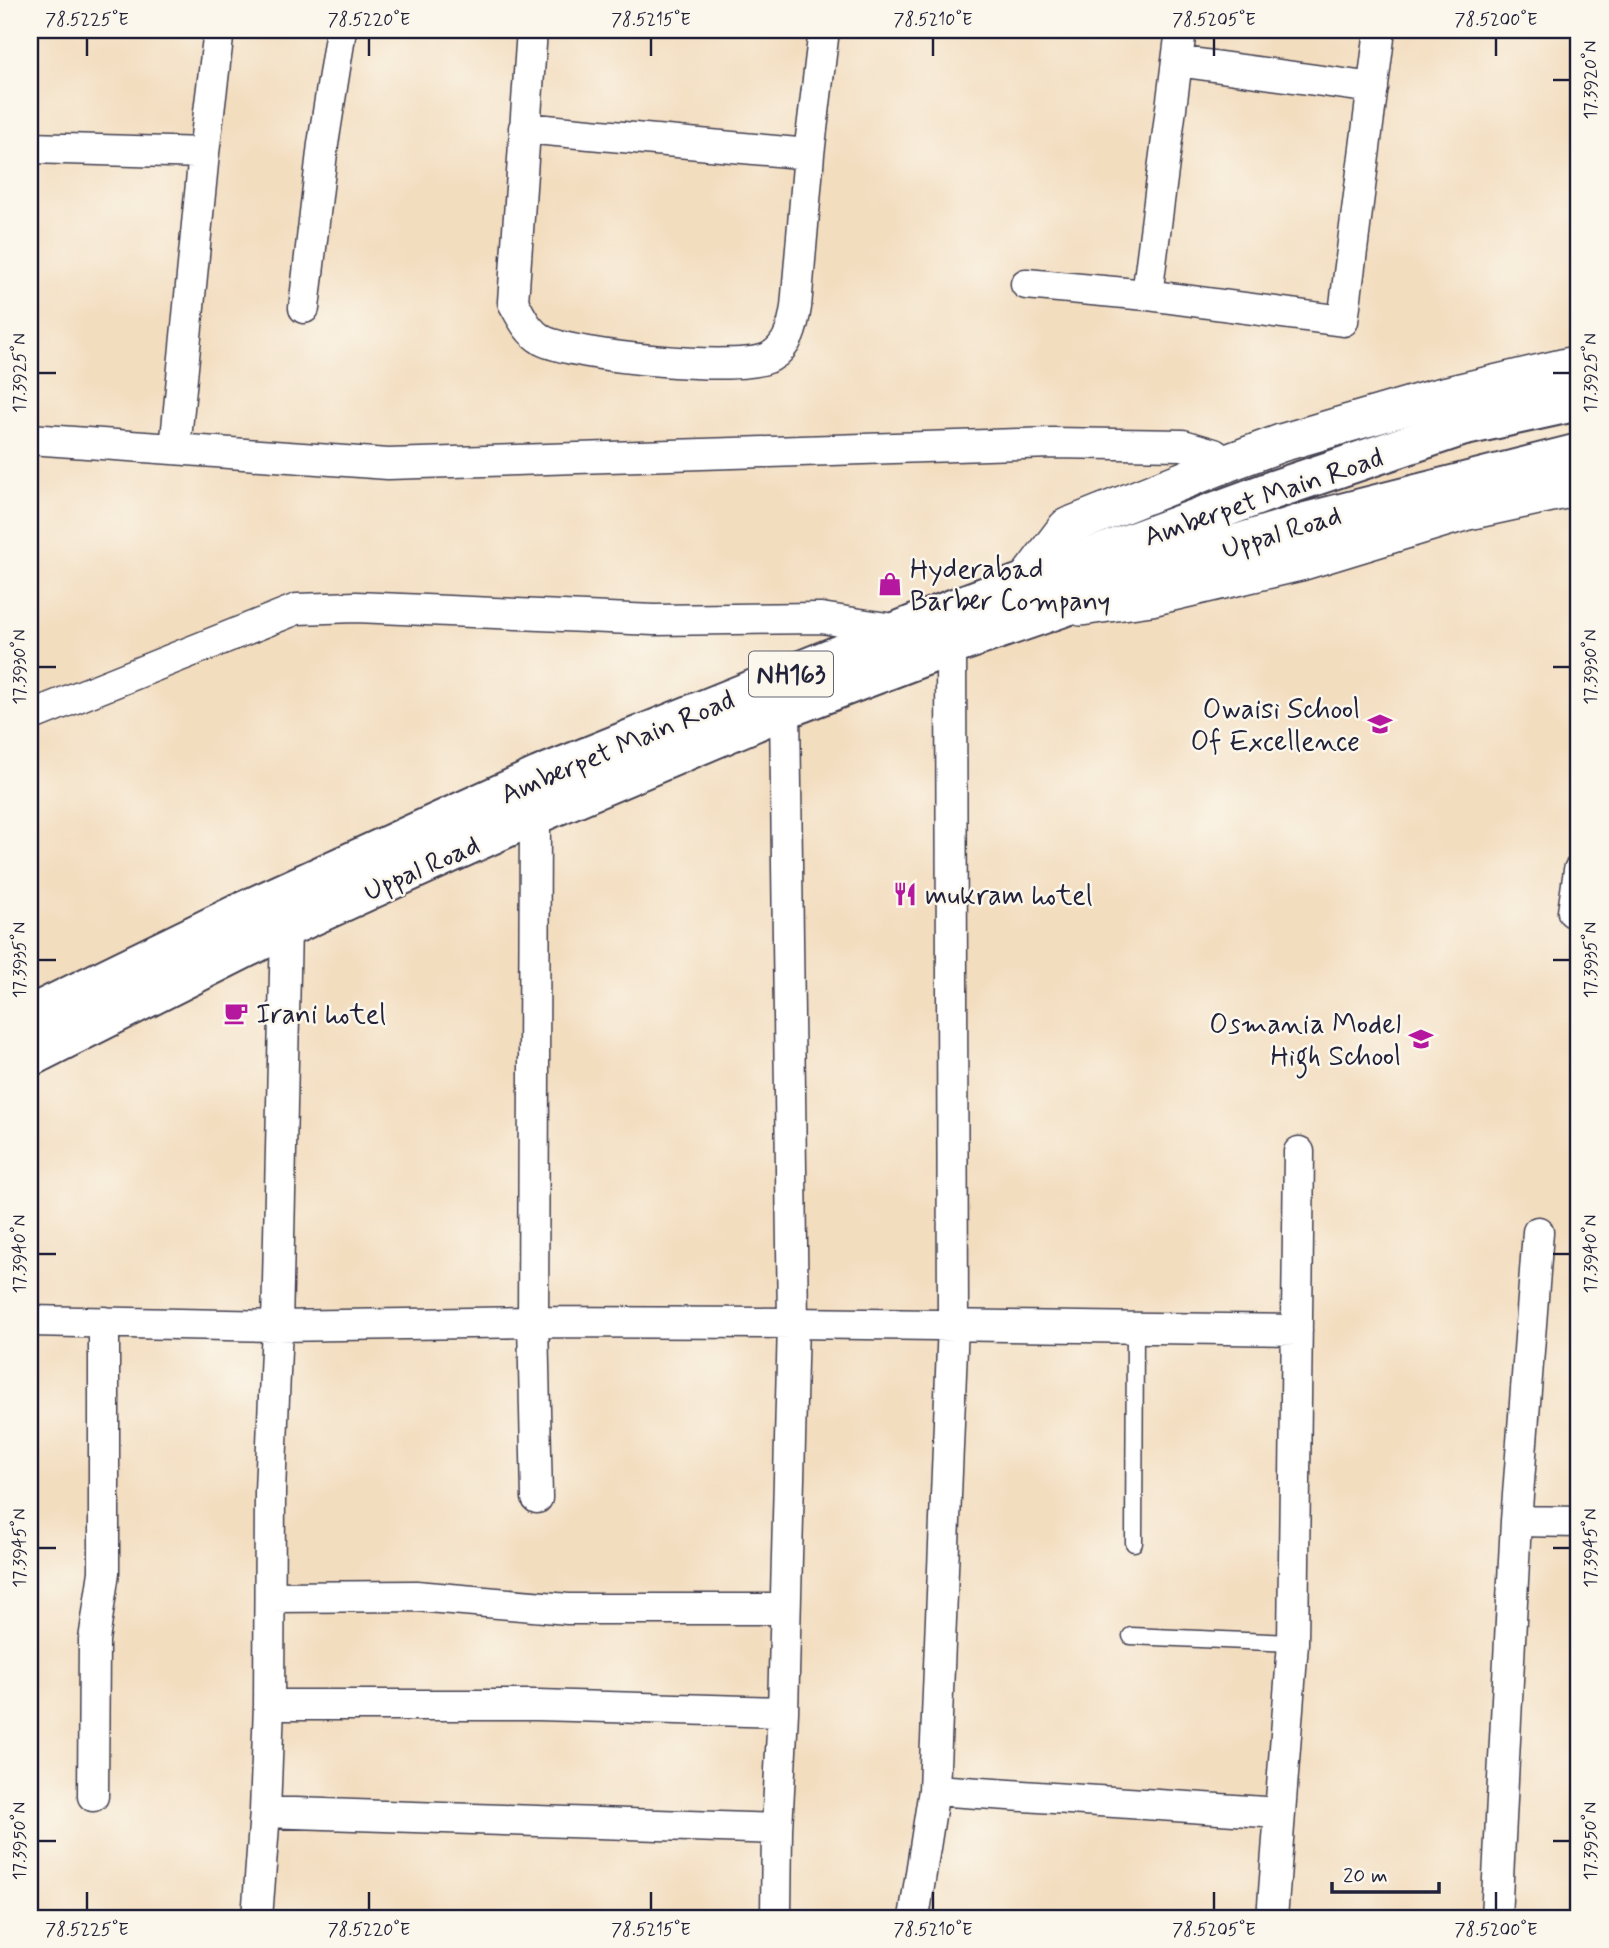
<svg xmlns="http://www.w3.org/2000/svg" width="1609" height="1948" viewBox="0 0 1609 1948" font-family="Mynerve,sans-serif">
  <style>
    .lines { fill: none; stroke-linecap: round; stroke-linejoin: round }
    .service-casing { stroke: #413e4f; stroke-width: 19 }
    .minor-casing { stroke: #413e4f; stroke-width: 33 }
    .tertiary-casing { stroke: #413e4f; stroke-width: 40 }
    .trunk-casing { stroke: #413e4f; stroke-width: 42 }
    .service { stroke: #fff; stroke-width: 16 }
    .minor { stroke: #fff; stroke-width: 30 }
    .tertiary { stroke: #fff; stroke-width: 37 }
    .trunk { stroke: #fff; stroke-width: 38 }
    .ticks { fill: none; stroke: #22223b; stroke-width: 2.5 }
    .labels { text-anchor: middle; stroke-width: 5; stroke-linejoin: round; paint-order: stroke }
    .shield { fill: #fbf7ec; stroke: #636270; stroke-width: 2 }
    .shield-label { font-size: 26px; font-weight: bold; fill: #22223b }
    .street-label { font-size: 28px; fill: #22223b; stroke: #fbf7ec }
    .poi-label { font-size: 28px; fill: #22223b; stroke: #fbf7ec; text-anchor: start }
    .neatline { fill: none; stroke: #22223b; stroke-width: 2.5 }
    .ticks-label { font-size: 18px; text-anchor: middle; fill: #22223b }
  </style>
  <rect width="100%" height="100%" fill="#fbf7ec"/>
  <filter id="ink" filterUnits="userSpaceOnUse"><feTurbulence type="fractalNoise" baseFrequency=".0143" numOctaves="2"/><feDisplacementMap in="SourceGraphic" scale="14" xChannelSelector="R" yChannelSelector="G"/><feConvolveMatrix kernelMatrix="1 2 1 2 8 2 1 2 1" color-interpolation-filters="sRGB"/></filter>
  <filter id="wash" filterUnits="userSpaceOnUse"><feTurbulence type="fractalNoise" baseFrequency=".00686" numOctaves="4" result="noise"/><feDisplacementMap in="SourceGraphic" scale="28" xChannelSelector="R" yChannelSelector="G"/><feGaussianBlur stdDeviation="1.57" result="paint"/><feColorMatrix in="noise" values="0 0 0 0 0 0 0 0 0 0 0 0 0 0 0 0 0 1.4 0 .05"/><feComposite in="paint" operator="in"/></filter>
  <g filter="url(#wash)">
    <rect width="100%" height="100%" fill="#f3ddbf"/>
  </g>
  <g filter="url(#ink)">
    <g class="lines">
      <g class="service-casing">
        <path id="service" d="M1134 1543 1135 1328
          M1131 1636 1293 1643"/>
      </g>
      <g class="minor-casing">
        <path id="minor" d="M532 30 513 302C521 316 527 331 542 340 572 356 742 373 770 357 789 346 793 326 796 307L809 154 824 30
          M1177 61 1373 88
          M524 128 809 154
          M30 148 204 153
          M1026 284 1147 295 1343 321 1380 30
          M1147 295 1181 30
          M304 308 323 144 341 30
          M30 439 388 464 1052 443 1183 445 1214 454 1227 463
          M175 449 204 153 219 30
          M30 716 297 609 356 607 654 620 821 618 900 630
          M535 815 533 1322 537 1498
          M1573 912 1579 870
          M30 1321 277 1326 533 1322 793 1323 1297 1330
          M1516 1521 1579 1522
          M270 1597 416 1596 568 1609H785
          M269 1705H538L783 1712
          M934 1790 1280 1813
          M93 1796 94 1640 104 1572V1322
          M265 1812 777 1829
          M776 1913 777 1829 783 1712 793 1323 785 709
          M257 1918 265 1812 269 1705 270 1491 277 1326 286 928 283 912
          M914 1918 934 1790 953 1324 951 646
          M1272 1918 1293 1643 1299 1152
          M1496 1918 1516 1521 1538 1232"/>
      </g>
      <g class="tertiary-casing">
        <path id="tertiary" d="M1026 581 1067 527 1227 463 1281 443 1435 398 1579 364
          M1081 607 1151 597 1300 562 1464 512 1579 487"/>
      </g>
      <g class="trunk-casing">
        <path id="trunk" d="M30 1015 237 914 539 776 962 605 1273 490 1461 427 1579 401
          M30 1057 286 928 535 815 785 709 951 646 1064 607 1148 572 1306 522 1579 453"/>
      </g>
      <use href="#service" class="service"/>
      <use href="#minor" class="minor"/>
      <use href="#tertiary" class="tertiary"/>
      <use href="#trunk" class="trunk"/>
    </g>
  </g>
  <path class="ticks" d="M87 38V56M369 38V56M651 38V56M933 38V56M1214 38V56M1496 38V56M1553 80H1570M38 373H56M1553 373H1570M38 667H56M1553 667H1570M38 960H56M1553 960H1570M38 1254H56M1553 1254H1570M38 1548H56M1553 1548H1570M38 1841H56M1553 1841H1570M87 1892V1910M369 1892V1910M651 1892V1910M933 1892V1910M1214 1892V1910M1496 1892V1910"/>
  <defs>
    <g id="shop-bare" transform="scale(1.89)"><path d="M-5-2.5h2.3a2.7 3.5 0 0 1 5.4 0H5L5.5 6h-11ZM-1.5-2.5h3a1.5 2.3 0 0 0-3 0Z" fill="#b5179e" stroke="#fbf7ec" stroke-width="2.5" paint-order="stroke"/></g>
    <g id="university-bare" transform="scale(1.89)"><path d="M0-5L7-2L0 1L-7-2ZM-4 1L0 2.5L4 1V4Q0 6-4 4Z" fill="#b5179e" stroke="#fbf7ec" stroke-width="2.5" paint-order="stroke"/></g>
    <g id="restaurant-bare" transform="scale(1.89)"><path d="M-5-6h1v4h1v-4h1v4h1v-4h1v5L-1.5 .5V6h-2V.5L-5-1ZM5-6V6H3V1.5H1.5Q1.5-4 5-6Z" fill="#b5179e" stroke="#fbf7ec" stroke-width="2.5" paint-order="stroke"/></g>
    <g id="cafe-bare" transform="scale(1.89)"><path d="M-5.5-4.5H6V0H3Q3 3.5 0 3.5H-2.5Q-5.5 3.5-5.5 0ZM3-3.2v2h1.7v-2ZM-6 4.5H4V6H-6Z" fill="#b5179e" stroke="#fbf7ec" stroke-width="2.5" paint-order="stroke"/></g>
  </defs>
  <g fill-rule="evenodd">
    <use href="#shop-bare" x="890" y="584"/>
    <use href="#university-bare" x="1380" y="724"/>
    <use href="#restaurant-bare" x="905" y="894"/>
    <use href="#cafe-bare" x="236" y="1013"/>
    <use href="#university-bare" x="1421" y="1039"/>
  </g>
  <g class="labels">
    <rect class="shield" x="749" y="651.5" width="84" height="45" rx="5"/>
    <g class="shield-label">
      <text x="791" y="683">NH163</text>
    </g>
    <g class="street-label">
      <text transform="translate(1263 496) rotate(-19)" y="10">Amberpet Main Road</text>
      <text transform="translate(1281 531) rotate(-17)" y="10">Uppal Road</text>
      <text transform="translate(617 746) rotate(-23)" y="10">Amberpet Main Road</text>
      <text transform="translate(421 867) rotate(-24)" y="10">Uppal Road</text>
    </g>
    <g class="poi-label">
      <text x="910" y="578">Hyderabad<tspan x="910" dy="32">Barber Company</tspan></text>
      <text x="1360" y="718" text-anchor="end">Owaisi School<tspan x="1360" dy="32">Of Excellence</tspan></text>
      <text x="925" y="904">mukram hotel</text>
      <text x="256" y="1023">Irani hotel</text>
      <text x="1401" y="1033" text-anchor="end">Osmania Model<tspan x="1401" dy="32">High School</tspan></text>
    </g>
  </g>
  <rect width="1609" height="1948" fill="none" stroke="#fbf7ec" stroke-width="77"/>
  <path d="M1332 1882v10h107v-10" fill="none" stroke="#22223b" stroke-width="3.5"/>
  <text x="1343" y="1882" font-size="21" fill="#22223b" stroke="#fbf7ec" stroke-width="5" paint-order="stroke">20 m</text>
  <rect x="38" y="38" width="1532" height="1872" class="neatline"/>
  <g class="ticks-label">
    <text x="87" y="25">78.5225°E</text>
    <text x="369" y="25">78.5220°E</text>
    <text x="651" y="25">78.5215°E</text>
    <text x="933" y="25">78.5210°E</text>
    <text x="1214" y="25">78.5205°E</text>
    <text x="1496" y="25">78.5200°E</text>
    <text transform="translate(1590 80) rotate(-90)" y="6">17.3920°N</text>
    <text transform="translate(1590 373) rotate(-90)" y="6">17.3925°N</text>
    <text transform="translate(19 373) rotate(-90)" y="6">17.3925°N</text>
    <text transform="translate(1590 667) rotate(-90)" y="6">17.3930°N</text>
    <text transform="translate(19 667) rotate(-90)" y="6">17.3930°N</text>
    <text transform="translate(1590 960) rotate(-90)" y="6">17.3935°N</text>
    <text transform="translate(19 960) rotate(-90)" y="6">17.3935°N</text>
    <text transform="translate(1590 1254) rotate(-90)" y="6">17.3940°N</text>
    <text transform="translate(19 1254) rotate(-90)" y="6">17.3940°N</text>
    <text transform="translate(1590 1548) rotate(-90)" y="6">17.3945°N</text>
    <text transform="translate(19 1548) rotate(-90)" y="6">17.3945°N</text>
    <text transform="translate(1590 1841) rotate(-90)" y="6">17.3950°N</text>
    <text transform="translate(19 1841) rotate(-90)" y="6">17.3950°N</text>
    <text x="87" y="1935">78.5225°E</text>
    <text x="369" y="1935">78.5220°E</text>
    <text x="651" y="1935">78.5215°E</text>
    <text x="933" y="1935">78.5210°E</text>
    <text x="1214" y="1935">78.5205°E</text>
    <text x="1496" y="1935">78.5200°E</text>
  </g>
</svg>
